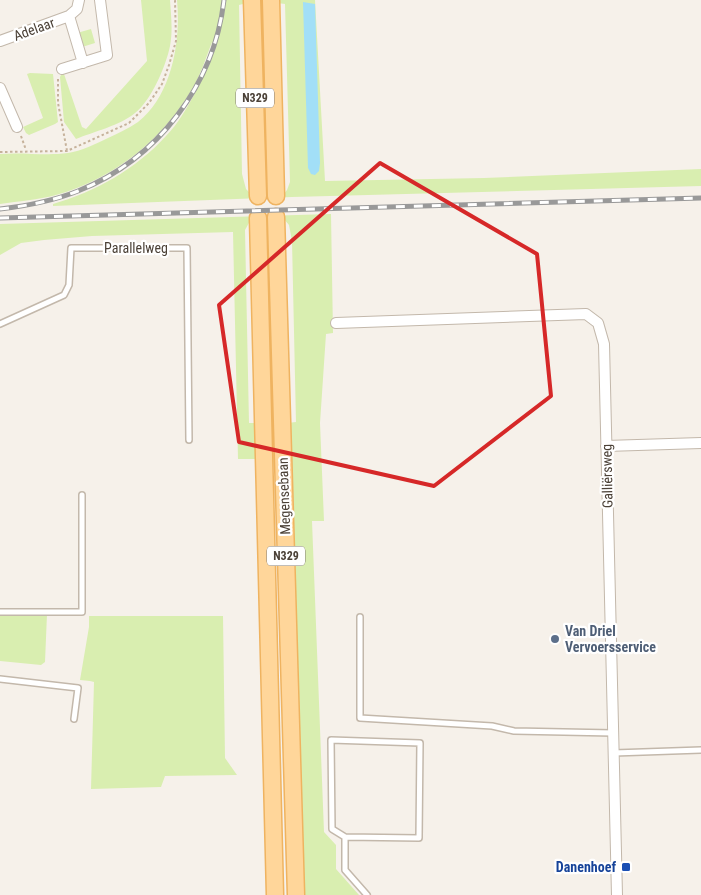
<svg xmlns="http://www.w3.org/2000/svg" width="701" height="895" font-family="'Roboto Condensed',sans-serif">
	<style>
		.green { fill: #d9eeb0 }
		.water { fill: #a2dff7 }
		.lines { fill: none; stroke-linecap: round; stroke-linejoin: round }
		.service-casing { stroke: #c3b8ab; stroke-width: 8 }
		.minor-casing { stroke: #c3b8ab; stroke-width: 12 }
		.primary-casing { stroke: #efb360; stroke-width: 19 }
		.path { stroke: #c6b29b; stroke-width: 2; stroke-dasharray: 2.5 2.5; stroke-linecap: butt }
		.service { stroke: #fff; stroke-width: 5 }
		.minor { stroke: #fff; stroke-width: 10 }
		.primary { stroke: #ffd69a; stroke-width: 16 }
		.rail-casing { stroke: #999; stroke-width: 5 }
		.rail { stroke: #fff; stroke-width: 3; stroke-dasharray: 9; stroke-linecap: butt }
		.marked { fill: none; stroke: #d62828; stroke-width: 4; stroke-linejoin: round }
		.service-dot { fill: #5c6f8a; stroke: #fff; stroke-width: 2 }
		.transit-dot { fill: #1a4fb4; stroke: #fff; stroke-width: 2 }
		.labels { text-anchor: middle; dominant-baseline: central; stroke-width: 4.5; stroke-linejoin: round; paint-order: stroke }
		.shield { fill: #fff; stroke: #817a73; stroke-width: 1 }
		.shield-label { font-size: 12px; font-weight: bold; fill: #4b4137 }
		.street-label { font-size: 14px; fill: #4b4137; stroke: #fff }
		.service-label { font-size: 14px; font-weight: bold; fill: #4e5e75; stroke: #fff; text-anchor: start }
		.transit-label { font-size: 14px; font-weight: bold; fill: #164399; stroke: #fff; text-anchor: end }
	</style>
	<rect width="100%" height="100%" fill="#f6f1ea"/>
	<path class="green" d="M141,0H170C171,15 173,31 170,46C166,66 151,101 135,113C121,125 93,132 76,139L64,122L60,77L63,71L82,127L86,129L147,61Z
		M177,0H247V3L239,5L242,174L246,189L253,196L283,195L287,190L290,182L285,4L277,3V0H315L325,181L484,178L701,169V186L292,197L53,206V204C95,192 136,169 166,136C178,124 186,109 194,95C203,79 211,60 212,42C207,55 202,71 195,84C166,137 115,179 56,195C38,200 19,201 0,204V154C23,152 46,156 68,153C81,151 96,144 108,138C118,133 128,129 138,122C172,95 181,41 177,0Z
		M91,29L95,43L82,47L77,33Z
		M30,73L53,74L58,122L55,124L29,135L26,133L23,127L43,118L27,74Z
		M331,214L333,333L326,334L320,423L324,521H312L324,832L336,845V869L359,895H302L287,423L296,422L292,241L289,225L283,218H258L250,221L245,230L249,423H255L259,459H238L233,232L92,236L44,240L21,243L0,255V224Z
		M6,614H47L45,662L41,665L0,661V616Z
		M89,616H223L225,758L237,775L165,776L161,787L91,789L94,682L90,681L80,680L89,627Z"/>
	<path class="water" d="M303,2L315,4L320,163L319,171L315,175L311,174L308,168Z"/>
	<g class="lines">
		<g class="service-casing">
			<path id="service" d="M0,324L64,295L69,285L71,248H187L189,440
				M0,612H82V495
				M360,617V718L492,726L514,731L613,733
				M0,679L78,688L74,719
				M331,740L420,743L419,838L345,837L332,829Z
				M614,753L701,750
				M345,837V870L367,895"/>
		</g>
		<g class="minor-casing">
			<path id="minor" d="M69,16L83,63
				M0,41L69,16L77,9L79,0
				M62,69L107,55L100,0
				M0,88L17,127
				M336,323L586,314L598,323L604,344L617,895
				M606,446L701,443"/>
		</g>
		<g class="primary-casing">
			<path id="primary" d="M252,0L258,196
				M271,0L276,196
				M276,217L296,895
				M258,218L275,895"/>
		</g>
		<path class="path" d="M58,79V103L67,151
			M21,136L26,150
			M0,152L67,151L129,123L149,103L162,84L169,65L176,41L175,0"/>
		<use href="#service" class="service"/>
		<use href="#minor" class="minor"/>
		<use href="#primary" class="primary"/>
		<g class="rail-casing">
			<path id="rail" d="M0,209C26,206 53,201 78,191C158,159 214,85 224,0
				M0,218L701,198"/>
		</g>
		<use href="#rail" class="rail"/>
	</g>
	<path class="marked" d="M380,163L537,254L551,396L434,486L239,442L219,305Z"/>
	<circle class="service-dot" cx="555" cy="639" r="5"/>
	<rect class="transit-dot" x="621" y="862" width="10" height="10" rx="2.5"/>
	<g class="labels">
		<g class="shield">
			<rect x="236" y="88.5" width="38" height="19" rx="4"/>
			<rect x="267" y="546.5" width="38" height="19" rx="4"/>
		</g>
		<g class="shield-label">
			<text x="255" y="98">N329</text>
			<text x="286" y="556">N329</text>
		</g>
		<g class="street-label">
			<text transform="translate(34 29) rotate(-20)">Adelaar</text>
			<text x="136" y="248">Parallelweg</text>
			<text transform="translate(607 476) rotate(-91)">Galliërsweg</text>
			<text transform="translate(284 496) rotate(-92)">Megensebaan</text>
		</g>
		<g class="service-label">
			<text x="565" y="631">Van Driel<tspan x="565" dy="16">Vervoersservice</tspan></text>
		</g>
		<g class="transit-label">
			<text x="616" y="867">Danenhoef</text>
		</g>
	</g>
</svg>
